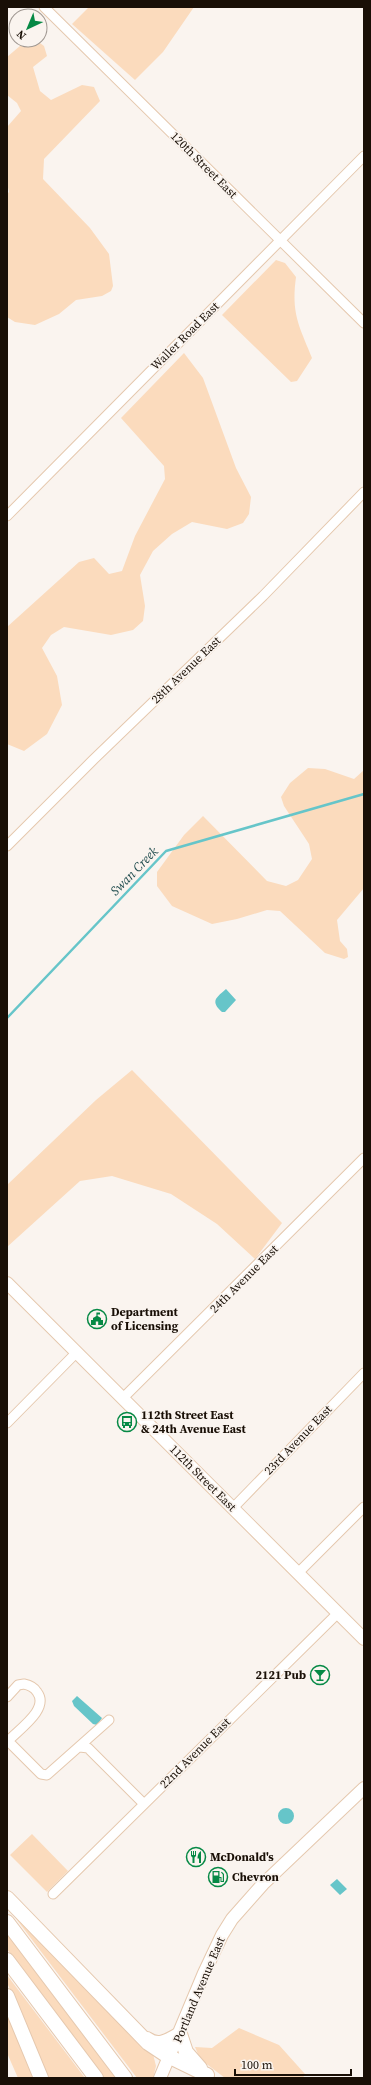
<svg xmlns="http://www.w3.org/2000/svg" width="371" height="2085" font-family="'Source Serif 4',serif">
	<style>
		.green { fill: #fbdbbd }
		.water { fill: #66c5c9 }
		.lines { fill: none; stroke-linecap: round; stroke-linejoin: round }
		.stream { stroke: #66c5c9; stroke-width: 2.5 }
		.minor-casing { stroke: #e5c8ae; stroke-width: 11 }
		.major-casing { stroke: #e5c8ae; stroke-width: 14 }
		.highway-casing { stroke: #e5c8ae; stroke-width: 16 }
		.minor { stroke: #fff; stroke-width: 9 }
		.major { stroke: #fff; stroke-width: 12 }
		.highway { stroke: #fff; stroke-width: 14 }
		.labels { text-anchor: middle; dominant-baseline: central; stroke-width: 3.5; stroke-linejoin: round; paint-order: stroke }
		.street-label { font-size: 12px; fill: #190f06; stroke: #faf4ef }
		.poi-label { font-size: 12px; font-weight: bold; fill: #190f06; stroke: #faf4ef; text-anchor: start }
		.water-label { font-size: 13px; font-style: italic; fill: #244f51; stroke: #faf4ef }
	</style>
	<rect width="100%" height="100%" fill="#faf4ef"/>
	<path class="green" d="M89,7H194L163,52L135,80L72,24Z
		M27,40H36L44,46L47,56L33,67L40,91L51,100L82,85L94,87L100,101L44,159L43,179L90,228L109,254L113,286L111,291L102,296L76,300L59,314L35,325L15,322L7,317V194L9,192L7,183V127L21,111L17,103L7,95V57Z
		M276,260L285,263L296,277C291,314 299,325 312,358L297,381L291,382L222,315Z
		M184,353L203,378L236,468L251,497L249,514L243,523L227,529L192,522L172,534L153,551L140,575L145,606L143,621L133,630L111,635L64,627L51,635L42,648L57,676L62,705L47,734L24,751L7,744V627L79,562L94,558L109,574L122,571L135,536L165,479L164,466L121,418Z
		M308,768L325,769L354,779L364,770V888L337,920L340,941L347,949L348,957L344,959L325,953L280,911L267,910L237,919L212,924L172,906L157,886V872L184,835L203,816L267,881L286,886L298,880L312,859L309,844L284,806L281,797L290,783Z
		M132,1070L282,1223L255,1259L217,1224L171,1194L112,1176L80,1181L7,1247V1185L96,1100Z
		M32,1834L68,1871L47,1892L10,1855Z
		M14,1916L153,2054L156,2066L153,2078H137Z
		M7,1934L116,2078H105L7,1949Z
		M7,1975L85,2078H46L16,2001L7,1983Z
		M7,2012L10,2017L33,2078H18L7,2053Z
		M239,2028L279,2045L305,2074L303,2078H225L200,2059L195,2047L212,2048Z"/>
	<path class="water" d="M226,989L236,1000L225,1012H222C210,1001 216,998 226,989Z
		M77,1696L102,1718L97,1725L93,1724L74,1706L72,1701Z
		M278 1816a8 8 0 1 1 16 0a8 8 0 1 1-16 0Z
		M337,1879L347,1889L340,1895L330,1885Z"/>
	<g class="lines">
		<path class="stream" d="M7,1018L166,851L364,794"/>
		<g class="minor-casing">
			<path id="minor" d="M44,7L364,323
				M7,516L364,156
				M7,846L92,761L263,596L364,492
				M123,1398L364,1158
				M7,1423L76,1353
				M233,1508L364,1373
				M298,1573L364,1507
				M7,1697L18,1685L24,1684C29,1685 34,1687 37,1692C50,1709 19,1729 8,1741
				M7,1740L41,1774L47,1775L109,1720
				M80,1747L88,1748L144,1804
				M53,1894L338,1613"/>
		</g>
		<g class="major-casing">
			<path id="major" d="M7,1283L364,1639
				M160,2078L204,1973L222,1935L232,1919L263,1884L364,1788"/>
		</g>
		<g class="highway-casing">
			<path id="highway" d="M7,1898L148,2043L166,2055L207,2075
				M7,1922L125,2078
				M7,1960L96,2078
				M7,1996L41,2078
				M147,2039C159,2048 169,2040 180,2034L186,2052L200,2068"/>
		</g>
		<use href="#minor" class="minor"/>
		<use href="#major" class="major"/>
		<use href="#highway" class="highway"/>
	</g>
	<defs>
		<g id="civic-ring" transform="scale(1)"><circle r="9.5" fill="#faf4ef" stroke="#068945" stroke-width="1.5"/><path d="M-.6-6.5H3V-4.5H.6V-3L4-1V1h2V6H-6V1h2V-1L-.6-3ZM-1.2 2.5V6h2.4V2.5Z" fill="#068945"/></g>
		<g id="bus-ring" transform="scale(1)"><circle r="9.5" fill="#faf4ef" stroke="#068945" stroke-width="1.5"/><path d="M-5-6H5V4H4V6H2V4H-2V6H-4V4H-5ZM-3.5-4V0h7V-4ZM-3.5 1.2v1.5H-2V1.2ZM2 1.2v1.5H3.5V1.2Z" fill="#068945"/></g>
		<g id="bar-ring" transform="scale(1)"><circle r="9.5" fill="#faf4ef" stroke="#068945" stroke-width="1.5"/><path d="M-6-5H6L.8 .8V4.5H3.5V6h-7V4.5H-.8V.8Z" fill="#068945"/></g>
		<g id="restaurant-ring" transform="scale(1)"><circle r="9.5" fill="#faf4ef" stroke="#068945" stroke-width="1.5"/><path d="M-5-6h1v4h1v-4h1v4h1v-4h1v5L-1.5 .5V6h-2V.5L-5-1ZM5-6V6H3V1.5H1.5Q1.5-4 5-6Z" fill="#068945"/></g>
		<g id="fuel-ring" transform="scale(1)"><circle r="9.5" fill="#faf4ef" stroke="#068945" stroke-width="1.5"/><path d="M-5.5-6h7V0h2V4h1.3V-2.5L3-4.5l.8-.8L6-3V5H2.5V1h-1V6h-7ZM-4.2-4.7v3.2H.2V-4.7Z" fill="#068945"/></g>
	</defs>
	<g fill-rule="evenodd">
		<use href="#civic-ring" x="97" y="1319"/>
		<use href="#bus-ring" x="127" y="1422"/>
		<use href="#bar-ring" x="320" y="1675"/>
		<use href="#restaurant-ring" x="196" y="1857"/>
		<use href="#fuel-ring" x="218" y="1877"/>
	</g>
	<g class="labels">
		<g class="street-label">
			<text transform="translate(204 165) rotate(45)">120th Street East</text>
			<text transform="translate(185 336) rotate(-45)">Waller Road East</text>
			<text transform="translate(186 670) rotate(-44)">28th Avenue East</text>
			<text transform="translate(244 1279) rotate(-45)">24th Avenue East</text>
			<text transform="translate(298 1440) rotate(-46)">23rd Avenue East</text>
			<text transform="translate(203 1478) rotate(45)">112th Street East</text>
			<text transform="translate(195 1753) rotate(-45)">22nd Avenue East</text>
			<text transform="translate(199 1990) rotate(-67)">Portland Avenue East</text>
		</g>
		<g class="poi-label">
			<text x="111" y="1312">Department<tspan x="111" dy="14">of Licensing</tspan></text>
			<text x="141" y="1415">112th Street East<tspan x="141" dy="14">&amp; 24th Avenue East</tspan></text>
			<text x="306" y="1675" text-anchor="end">2121 Pub</text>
			<text x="210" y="1857">McDonald's</text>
			<text x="232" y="1877">Chevron</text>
		</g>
		<g class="water-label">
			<text transform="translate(134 871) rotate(-46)">Swan Creek</text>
		</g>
	</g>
	<rect width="371" height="2085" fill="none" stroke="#190f06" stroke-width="16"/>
	<g transform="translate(28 28) rotate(224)"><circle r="19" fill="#faf4ef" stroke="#a09892"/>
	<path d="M0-3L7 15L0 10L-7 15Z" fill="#068945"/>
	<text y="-6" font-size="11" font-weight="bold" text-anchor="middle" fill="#190f06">N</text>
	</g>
	<path d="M235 2069v6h116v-6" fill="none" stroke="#190f06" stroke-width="2"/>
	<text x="241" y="2069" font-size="12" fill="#190f06" stroke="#faf4ef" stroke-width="3" paint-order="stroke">100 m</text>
</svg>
